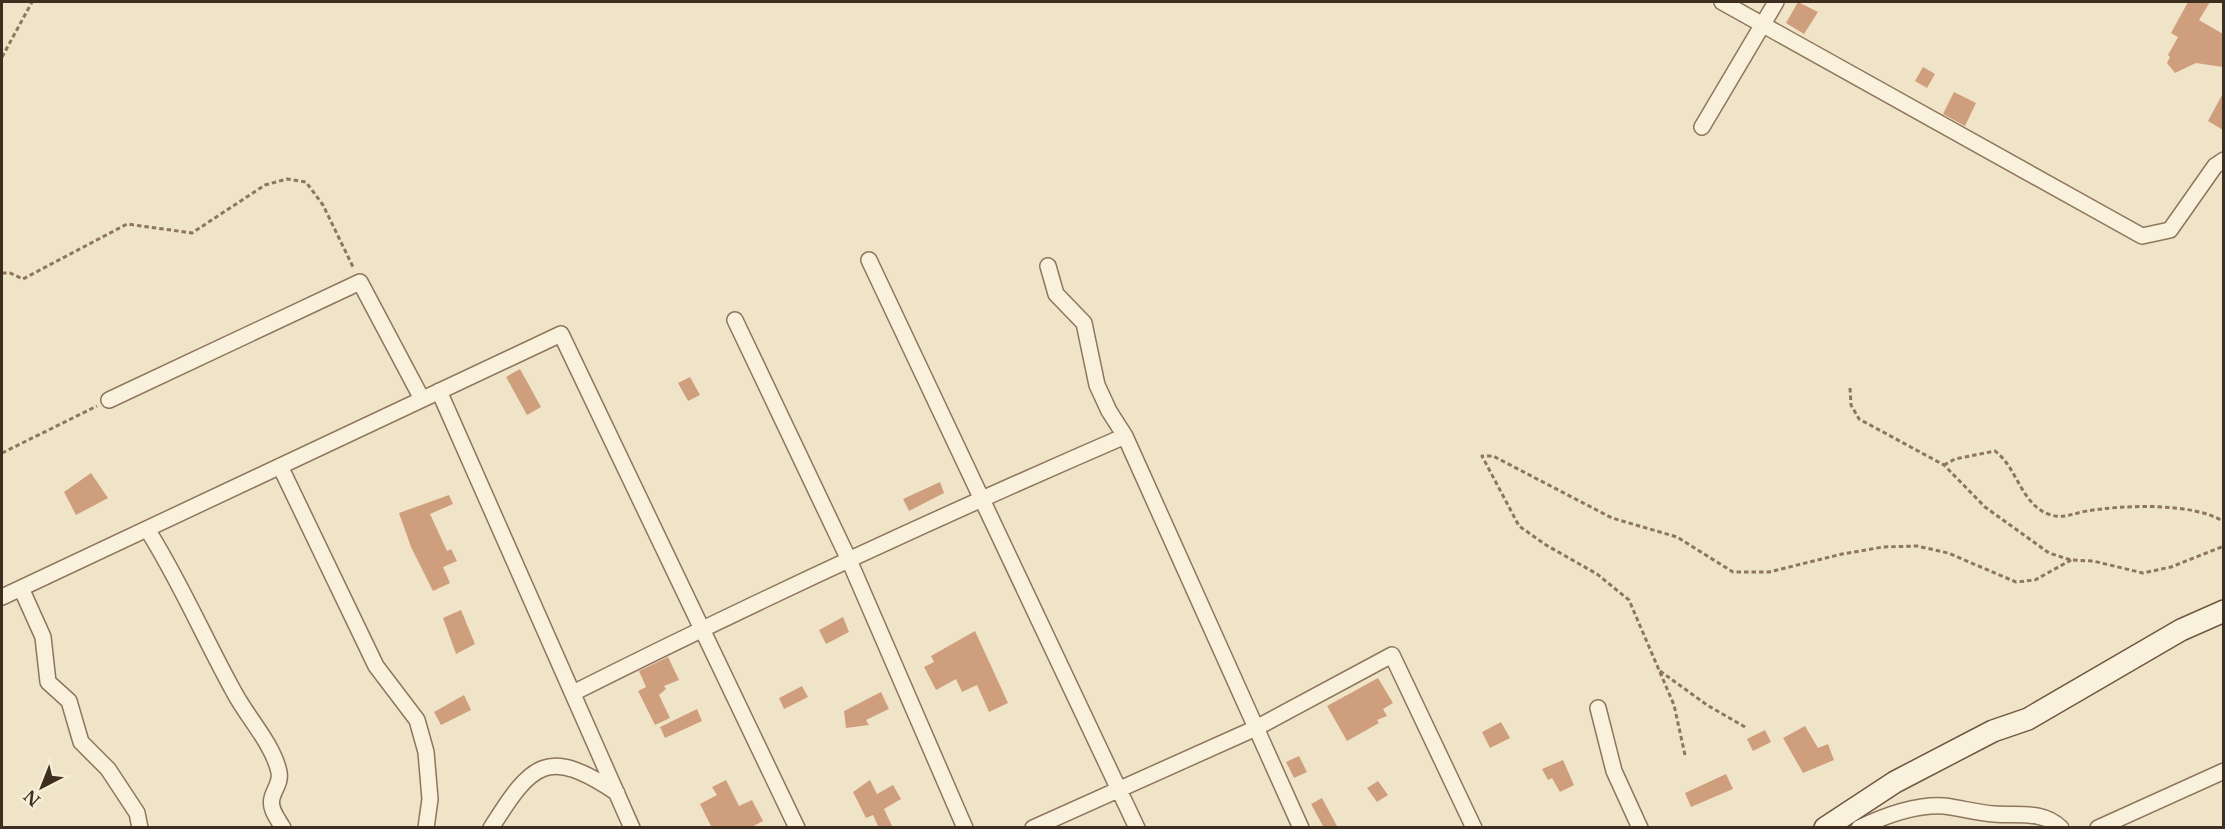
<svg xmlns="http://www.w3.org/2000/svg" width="2225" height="829" font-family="'Libre Baskerville',serif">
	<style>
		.building { fill: #cf9f7d }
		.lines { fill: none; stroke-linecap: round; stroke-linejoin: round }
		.street-casing { stroke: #8d765c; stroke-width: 18 }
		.secondary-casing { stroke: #6f573f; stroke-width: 24 }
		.path { stroke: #8d765c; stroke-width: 3; stroke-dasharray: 4.5 3; stroke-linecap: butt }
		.street { stroke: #faf1dc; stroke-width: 15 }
		.secondary { stroke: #faf1dc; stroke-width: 21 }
	</style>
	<rect width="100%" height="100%" fill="#f0e4c8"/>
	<path class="building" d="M1798,2L1818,12L1804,34L1786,23Z
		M2188,2H2210L2199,20L2223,34V67L2196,63L2175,73L2167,63L2170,57L2168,55L2178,37L2171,33Z
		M1923,67L1935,74L1927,88L1915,81Z
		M1954,92L1976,103L1965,126L1943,114Z
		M2223,93V130L2208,121Z
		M520,369L541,407L527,415L506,377Z
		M690,377L700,395L688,401L678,383Z
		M91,473L108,498L76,515L64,492Z
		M940,482L944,493L909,511L903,499Z
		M449,495L453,504L430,514L447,551L451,549L457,561L443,567L450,583L433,591L411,547L399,513Z
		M461,610L475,644L456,654L443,618Z
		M843,617L849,632L826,644L819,630Z
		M975,631L1008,703L989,712L977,685L962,692L956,679L936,690L924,667L934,662L931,656Z
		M668,657L679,680L664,686L666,689L659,695L670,718L655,725L638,691L646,687L639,671Z
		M1378,678L1393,703L1383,709L1387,716L1377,720L1379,723L1347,741L1327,706Z
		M802,686L808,697L784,709L779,698Z
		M881,692L889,709L866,720L869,725L846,728L844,711Z
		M464,695L471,710L441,725L434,712Z
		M697,709L702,721L665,738L660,727Z
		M1501,722L1510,738L1490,748L1482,732Z
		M1805,726L1818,748L1828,744L1834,760L1803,773L1783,738Z
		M1765,730L1771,742L1753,751L1747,739Z
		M1299,756L1307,772L1294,778L1286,762Z
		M1563,760L1574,785L1560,792L1552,778L1548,780L1542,769Z
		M1726,774L1733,789L1691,807L1685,793Z
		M726,780L739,806L752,800L763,821L750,828H712L700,804L717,795L712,787Z
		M870,780L877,794L893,785L901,799L884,809L893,828H879L873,815L866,818L853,792Z
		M1378,781L1388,795L1377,802L1367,788Z
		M1322,798L1338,828H1324L1311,804Z"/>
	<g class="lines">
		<g class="street-casing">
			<path id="street" d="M1722,2L2142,236L2170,230L2215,166L2224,160
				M1702,127L1776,2
				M869,260L1137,828
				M1048,266L1056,294L1084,323L1097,385L1109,411L1125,436L1301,828
				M735,320L849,560L965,828
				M439,391L632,828
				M109,400L360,282L422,399
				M280,466L376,666L417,720L426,752L430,799L426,828
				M147,529C180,581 204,638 234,692C247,717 273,744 279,772C281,783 274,789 272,798C269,809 278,819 283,828
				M21,588L43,637L48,682L69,701L81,742L108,769L137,813L140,828
				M2,597L561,334L797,828
				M573,693C754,602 938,517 1125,436
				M1598,708L1614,771L1640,828
				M491,828C532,763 547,746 617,793
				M1033,828L1256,728L1392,655L1474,828
				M1859,828C1884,816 1915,804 1944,806C1961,808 1977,813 1994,814C2018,816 2042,810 2061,828
				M2098,828L2224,771"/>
		</g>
		<g class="secondary-casing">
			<path id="secondary" d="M1825,828L1895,782L1993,731L2028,719L2181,630L2224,611"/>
		</g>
		<path class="path" d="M2,57L32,2
			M2,273H10L23,279L127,224L192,233L265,185L287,179L306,182L323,205L354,269
			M1850,388L1851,405L1859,419L1944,465L1985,507L2049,553L2071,560L2093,561L2143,573L2171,567L2224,546
			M2,453L97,406
			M1944,465L1955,459L1995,451C2018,468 2021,506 2051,515C2064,519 2074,513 2087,511C2122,505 2194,502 2224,522
			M1660,671L1707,705L1745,727
			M1685,755L1674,705L1629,600L1597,574L1546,545L1519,526L1482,456H1493L1612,518L1677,537L1733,572H1769L1842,554L1883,547L1917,546L1948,553L2016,582L2035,580L2071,560"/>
		<use href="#street" class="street"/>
		<use href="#secondary" class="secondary"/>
	</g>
	<rect width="2225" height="829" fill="none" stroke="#3d2e20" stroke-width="6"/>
	<g transform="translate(42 787) rotate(222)" stroke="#f7eed8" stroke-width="4.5" paint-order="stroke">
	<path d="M0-4.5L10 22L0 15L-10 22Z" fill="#3d2e20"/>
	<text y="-9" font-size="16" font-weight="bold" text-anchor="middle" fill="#3d2e20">N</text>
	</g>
</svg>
